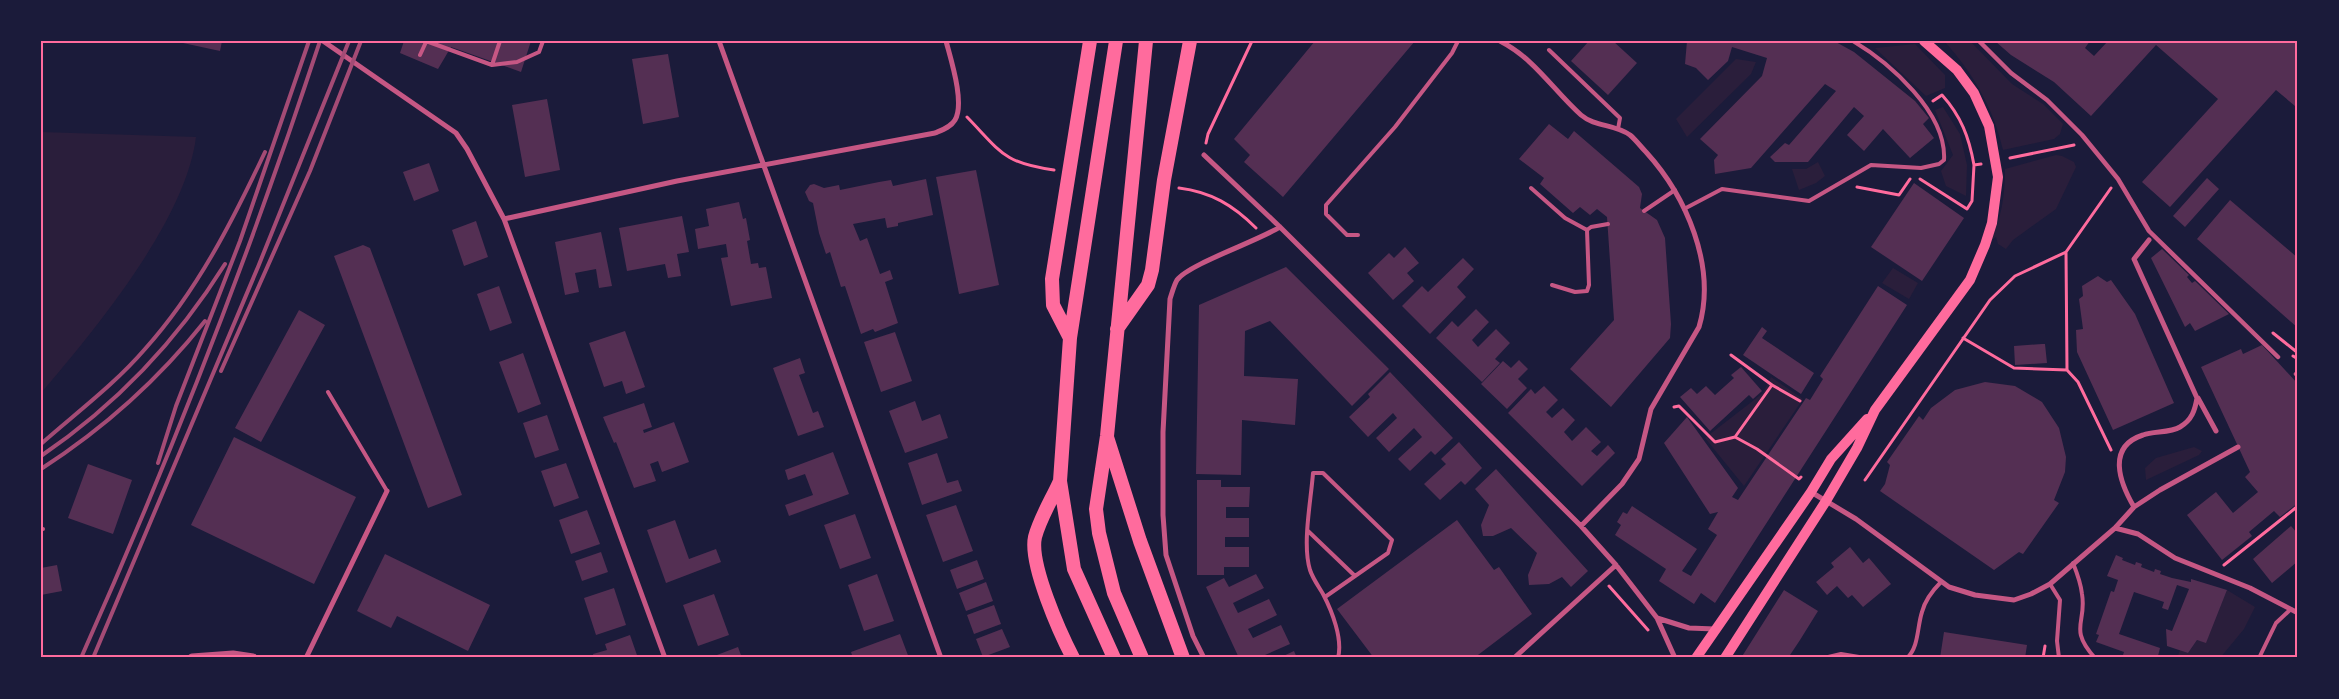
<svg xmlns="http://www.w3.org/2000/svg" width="2339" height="699" font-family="'DejaVu Sans',sans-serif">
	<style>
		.green { fill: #2a1e3b }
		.building { fill: #542f53 }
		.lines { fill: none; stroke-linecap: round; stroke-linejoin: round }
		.path { stroke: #ff6b9d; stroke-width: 3 }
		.service { stroke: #c65784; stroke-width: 4 }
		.pedestrian { stroke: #c65784; stroke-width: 4.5 }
		.minor { stroke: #c65784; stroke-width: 5 }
		.tertiary { stroke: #c65784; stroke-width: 9 }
		.secondary { stroke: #ff6b9d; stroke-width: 10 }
		.trunk { stroke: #ff6b9d; stroke-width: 14 }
		.rail { stroke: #a44b75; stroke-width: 4 }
		.neatline { fill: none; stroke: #ff6b9d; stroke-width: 2 }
	</style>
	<rect width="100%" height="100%" fill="#1b1b3a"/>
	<path class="green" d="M1944,41H1970L2012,84L2043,104L2063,124L2060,134L2054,139L2003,150C1993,107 1973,73 1944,41Z
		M1915,44L1945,75V88L1926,96L1875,48Z
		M1736,59L1756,62L1751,74L1687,137L1676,119Z
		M1943,107L1960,134L1967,165L1966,196L1946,186L1941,171L1953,155L1935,110Z
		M41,132L196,137C186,220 95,330 41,393Z
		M2056,155L2062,156L2074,162L2076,167L2056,209L2013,240L2006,249L1998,244L1996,237L1990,241C2002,218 2005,194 2005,169Z
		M1818,162L1825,176L1816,183L1799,190L1792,169H1806Z
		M1893,268L1918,283L1909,299L1882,283Z
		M1771,377L1803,399L1744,486L1705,438L1763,393Z
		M2194,447L2202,451L2199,455L2146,480L2145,468L2156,458Z
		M2227,590L2255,607L2244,629L2220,658H2177L2180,650L2188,653L2197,640L2206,642Z"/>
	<path class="building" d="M183,41H222L220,51L183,43Z
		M404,41H531L521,72L451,47L438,69L400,53Z
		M1315,41H1415L1283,197L1244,162L1250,155L1234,139Z
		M1589,41H1613L1637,63L1608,95L1571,61Z
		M1687,41H1834L1854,52L1915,101L1929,118L1923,124L1934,138L1910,158L1883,129L1864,151L1847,135L1864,116L1854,107L1808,162H1775L1770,157L1785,143L1789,145L1836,91L1825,84L1751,168L1715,174L1714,160L1718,155L1700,139L1762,76L1767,58L1732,47L1728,61L1708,80L1696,68L1685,64Z
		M1995,41H2090L2085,48L2094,56L2108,41H2298V102L2295,106L2276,90L2170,207L2142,182L2218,99L2156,45L2091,116L2054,82L2011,55Z
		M668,54L679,117L643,124L632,59Z
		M547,99L560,170L525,177L512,105Z
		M1549,124L1568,139L1574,131L1639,187L1642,194L1640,208L1657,220L1665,238L1671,324L1670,338L1611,407L1570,369L1614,320L1607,217L1597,209L1590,215L1580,207L1573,213L1540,184L1544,178L1519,159Z
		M429,163L439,191L414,201L403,172Z
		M976,170L999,285L959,294L936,177Z
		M2207,178L2219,189L2185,227L2173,216Z
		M926,179L933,215L898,223V226L887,228L885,218L853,224L860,241L867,238L880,274L890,270L893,279L885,282L898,323L875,332L873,329L861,334L845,286L841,287L830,252L826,254L819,233L813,203L809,201L805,192L810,185L814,184L824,188L839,185L840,190L879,182L891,180L893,186Z
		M1914,183L1964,218L1922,281L1871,247Z
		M2230,200L2298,258V328L2197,239Z
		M739,202L743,219L746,218L750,240L747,241L751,264L758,263L759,268L766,267L772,298L731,306L721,258L728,257L726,244L698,249L695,229L709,226L706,209Z
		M682,216L689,252L677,254L681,276L668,278L665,264L627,271L619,228Z
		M476,221L488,257L464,266L452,230Z
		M601,232L612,286L599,288L596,269L575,273L579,292L565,295L555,242Z
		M363,245L370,248L462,495L428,508L334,256Z
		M1405,247L1419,263L1407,273L1414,281L1393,300L1368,273L1389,253L1394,258Z
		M2162,249L2189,275L2187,277L2192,283L2195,281L2229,314L2195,331L2190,323L2185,327L2151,258Z
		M1463,258L1474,269L1457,287L1466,297L1430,334L1402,306L1422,286L1428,292Z
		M1286,267L1389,369L1352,406L1270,321L1245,331L1244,376L1298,379L1295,425L1242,420L1241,475L1196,474L1199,305Z
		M2098,276L2107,282L2111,280L2135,314L2174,403L2113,430L2077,352L2076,330L2083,329L2079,299L2083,296L2082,286Z
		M499,286L512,323L490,331L477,294Z
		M1878,286L1907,305L1715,603L1701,593L1694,604L1659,581L1666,569L1615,535L1621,525L1617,522L1623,512L1627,514L1632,506L1697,549L1682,571L1691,576L1717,535L1708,529L1718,512L1710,514L1664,443L1687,417L1738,488L1732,497L1738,500L1806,398L1810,400L1823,379L1820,376Z
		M1476,309L1489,322L1472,340L1478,347L1496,329L1510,343L1495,359L1500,363L1482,382L1436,338L1452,321L1458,327Z
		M299,310L325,325L261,442L235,428Z
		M1762,327L1767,331L1762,338L1814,373L1801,394L1743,355Z
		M625,331L645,387L626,394L622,381L604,387L589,343Z
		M895,332L912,381L881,392L864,342Z
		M2042,344H2045L2047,363L2015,365L2014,346Z
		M2262,345L2298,384V503L2280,517L2274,511L2249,532L2252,536L2222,560L2187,515L2216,492L2233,513L2258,492L2245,477L2250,472L2201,367L2241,349L2243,354Z
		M523,353L541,404L518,413L499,362Z
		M800,358L805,373L799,375L813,413L818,411L824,427L798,436L773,368Z
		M1519,360L1528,369L1518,379L1527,388L1507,409L1481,384L1503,361L1511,368Z
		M1741,367L1762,391L1753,399L1749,395L1710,431L1680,397L1691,388L1697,394L1706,386L1715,395L1734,378L1731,375Z
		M1390,372L1453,438L1435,455L1431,451L1410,471L1398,459L1422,437L1414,428L1389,452L1376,438L1397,418L1393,413L1368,437L1349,417L1370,397L1368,394Z
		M1985,382L2015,386L2042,402L2059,428L2066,457L2065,472L2054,500L2059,503L2023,554L2019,552L1994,570L1880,491L1885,484L1890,465L1887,462L1919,416L1923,420L1931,408L1955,390Z
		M1544,386L1558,400L1546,412L1552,418L1563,408L1575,420L1564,432L1572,441L1586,427L1601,442L1591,451L1597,456L1608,445L1615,453L1582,486L1508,413L1531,389L1535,394Z
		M915,401L922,421L940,414L948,438L905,453L889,411Z
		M644,403L652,427L643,430L644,433L674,422L689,462L662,472L658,461L650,464L656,481L634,488L616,442L614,443L603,417Z
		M547,415L559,450L535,458L523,423Z
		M234,437L356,497L314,584L191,525Z
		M1459,442L1482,468L1465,485L1461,481L1440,500L1424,484L1446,464L1441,459Z
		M833,452L849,494L789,516L785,505L813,495L805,474L788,480L785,470Z
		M937,453L947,483L958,480L962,491L922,505L908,463Z
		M566,463L579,498L554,507L541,471Z
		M88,464L132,480L113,534L68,518Z
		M1496,469L1588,571L1571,587L1562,577L1549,584L1529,585L1528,575L1537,553L1511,528L1493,536H1483L1481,525L1489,505L1475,489Z
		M1197,480H1221V487H1250L1249,507H1226V518H1249V537H1225V547H1249V567H1224V575H1197Z
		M956,505L973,551L943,562L926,515Z
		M587,510L600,544L571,554L559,520Z
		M855,514L871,558L840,569L824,525Z
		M675,520L689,559L716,549L721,562L666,583L647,530Z
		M1457,520L1494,570L1499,567L1532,614L1474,658H1374L1337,609Z
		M2291,526L2298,534V561L2272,583L2253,559Z
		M1850,547L1863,563L1869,558L1891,584L1863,607L1852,595L1848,598L1837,586L1827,595L1816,582L1834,567L1831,563Z
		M601,552L608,572L582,581L575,561Z
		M385,554L490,605L468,651L397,616L391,628L357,611Z
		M2116,555L2123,558L2122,560L2135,565L2136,562L2142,564L2141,567L2154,572L2155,569L2161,571L2160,574L2172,578L2191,582V579L2227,590L2206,643L2197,640L2188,653L2167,646L2166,629L2172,631L2189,589L2177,585L2168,610L2162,608L2164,602L2134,592L2119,634L2160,648L2158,656L2163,658H2122L2124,652L2096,642L2099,635L2096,634L2111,591L2114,592L2118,580L2107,576Z
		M977,560L984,579L957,589L950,570Z
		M57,565L62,591L41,595V568Z
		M877,574L894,621L864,631L848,585Z
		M1256,574L1264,588L1233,603L1238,613L1269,599L1277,615L1248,629L1253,638L1281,625L1290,644L1265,655L1267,658H1239L1206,587L1224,578L1229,587Z
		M986,582L993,601L966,611L959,593Z
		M614,588L626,625L596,635L584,598Z
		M1784,590L1818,611L1800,640L1788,658H1741Z
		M714,594L729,635L698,646L683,605Z
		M994,605L1001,624L974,634L967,615Z
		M1002,629L1010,647L983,657L976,639Z
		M1944,632L2027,645L2025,658H1940Z
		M900,634L909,658H872L871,656L853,658L851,652Z
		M630,635L638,658H594L593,654L607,650L605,644Z
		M738,647L742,658H709Z
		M1294,651L1297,658H1279Z"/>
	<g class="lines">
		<path class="path" d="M1933,101L1942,95C1961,116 1969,137 1974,165L1981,164
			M967,117C1001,152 1003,163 1054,170
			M1206,143L1208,134L1252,41
			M2010,158L2074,145
			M1920,179L1967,209L1972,201L1974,165
			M1857,187L1899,195L1910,179
			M1179,188C1211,192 1233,205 1256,228
			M2273,333L2298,353
			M1963,338L2014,368L2067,370
			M1731,355L1772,385
			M2293,356L2298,359
			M1674,407L1679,406L1715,442L1735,437L1757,449L1799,479L1801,477
			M1735,437L1772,385L1800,401
			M2111,450L2078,382L2067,370L2066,252L2111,188
			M1865,480L1990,300L2015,276L2066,252
			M2224,565L2298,506
			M1609,586L1648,630
			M2043,658L2045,646"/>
		<path class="service" d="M426,41L492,65L500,41
			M1549,50L1620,118L1618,129
			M420,55L426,42
			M492,65L517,62L539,52L543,41
			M1531,188L1565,218L1587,230
			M1684,209L1722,189L1809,201L1871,165L1921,168L1939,164L1944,160C1947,113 1890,63 1853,41
			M1644,211L1675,190
			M1358,235H1347L1326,214V205L1395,127L1452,53L1458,41
			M1552,285L1575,292L1587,291L1589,285L1587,230L1591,227L1608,224
			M328,392L387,491
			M41,529H43
			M1308,531L1355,576
			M2073,563C2077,573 2081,584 2082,594C2087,623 2068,628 2095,658
			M2050,584L2060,600L2057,641L2059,658
			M1325,597L1388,553L1392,540L1323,473H1313C1311,501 1302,544 1310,570C1313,579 1319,587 1323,594C1332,611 1343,639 1338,658
			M1824,658L1841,654L1865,658
			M1907,658C1919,647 1917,627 1922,612C1925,600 1932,591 1941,582
			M2259,658L2276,623L2291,609"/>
		<path class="pedestrian" d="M1979,41L2011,73L2047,100L2082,135L2118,179L2149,231L2278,357
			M2296,374L2298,376"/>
		<path class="minor" d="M323,41L456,133L467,149L504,219L665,658
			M719,41L941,658
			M1500,41C1535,59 1553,90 1581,115C1595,127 1615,124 1630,135C1636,140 1641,147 1646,152C1686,196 1717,266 1699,327L1651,409L1639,459L1622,484L1581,526
			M1204,155L1280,227L1581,526L1616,565L1657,618L1675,658
			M504,219L677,181L935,133C942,130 951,127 955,120C965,103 951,60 946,41
			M2198,398L2216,431
			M1811,492L1856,519L1949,587L1975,595L2014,600L2031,594L2050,584L2115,528L2134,507L2160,490L2238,447
			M2134,507C2120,483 2106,447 2143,435C2154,431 2170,433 2180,427C2192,420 2195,410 2197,398L2134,259L2149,240
			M2115,528L2138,534L2175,558L2250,588L2298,613
			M1657,618L1689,628L1715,629
			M306,658L387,491
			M1204,658L1193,636L1166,555L1163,515V432L1170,299C1172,293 1174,285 1177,280C1189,264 1258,241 1280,227
			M1514,658L1616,565"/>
		<path class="tertiary" d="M192,658L233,655L253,658"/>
		<path class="secondary" d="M1696,658L1811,492L1831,459L1867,419
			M1725,658L1826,501L1857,448L1875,410L1970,280L1985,245L1992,223L1998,177L1989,126L1974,93L1957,70L1924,41"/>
		<path class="trunk" d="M1117,329L1148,285L1152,270L1164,180L1190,41
			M1070,338L1053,305L1052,279L1090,41
			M1107,437L1140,541L1183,658
			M1060,481C1052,499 1040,518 1035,537C1029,564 1060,633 1073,658
			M1114,658L1074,569L1060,481L1070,338L1116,41
			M1142,658L1114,593L1099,533L1096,509L1107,436L1146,41"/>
		<path class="rail" d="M221,371L310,171L361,41
			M41,444C76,413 114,385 145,349C197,291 232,222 265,152
			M41,456C116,405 177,341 225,264
			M158,463L176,406L240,241L309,41
			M41,469C103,429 159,379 205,321
			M81,658C171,456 251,251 320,41
			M93,658L258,267L349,41"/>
	</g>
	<rect width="2339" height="699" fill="none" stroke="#1b1b3a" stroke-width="85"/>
	<rect x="42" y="42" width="2254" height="614" class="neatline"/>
</svg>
